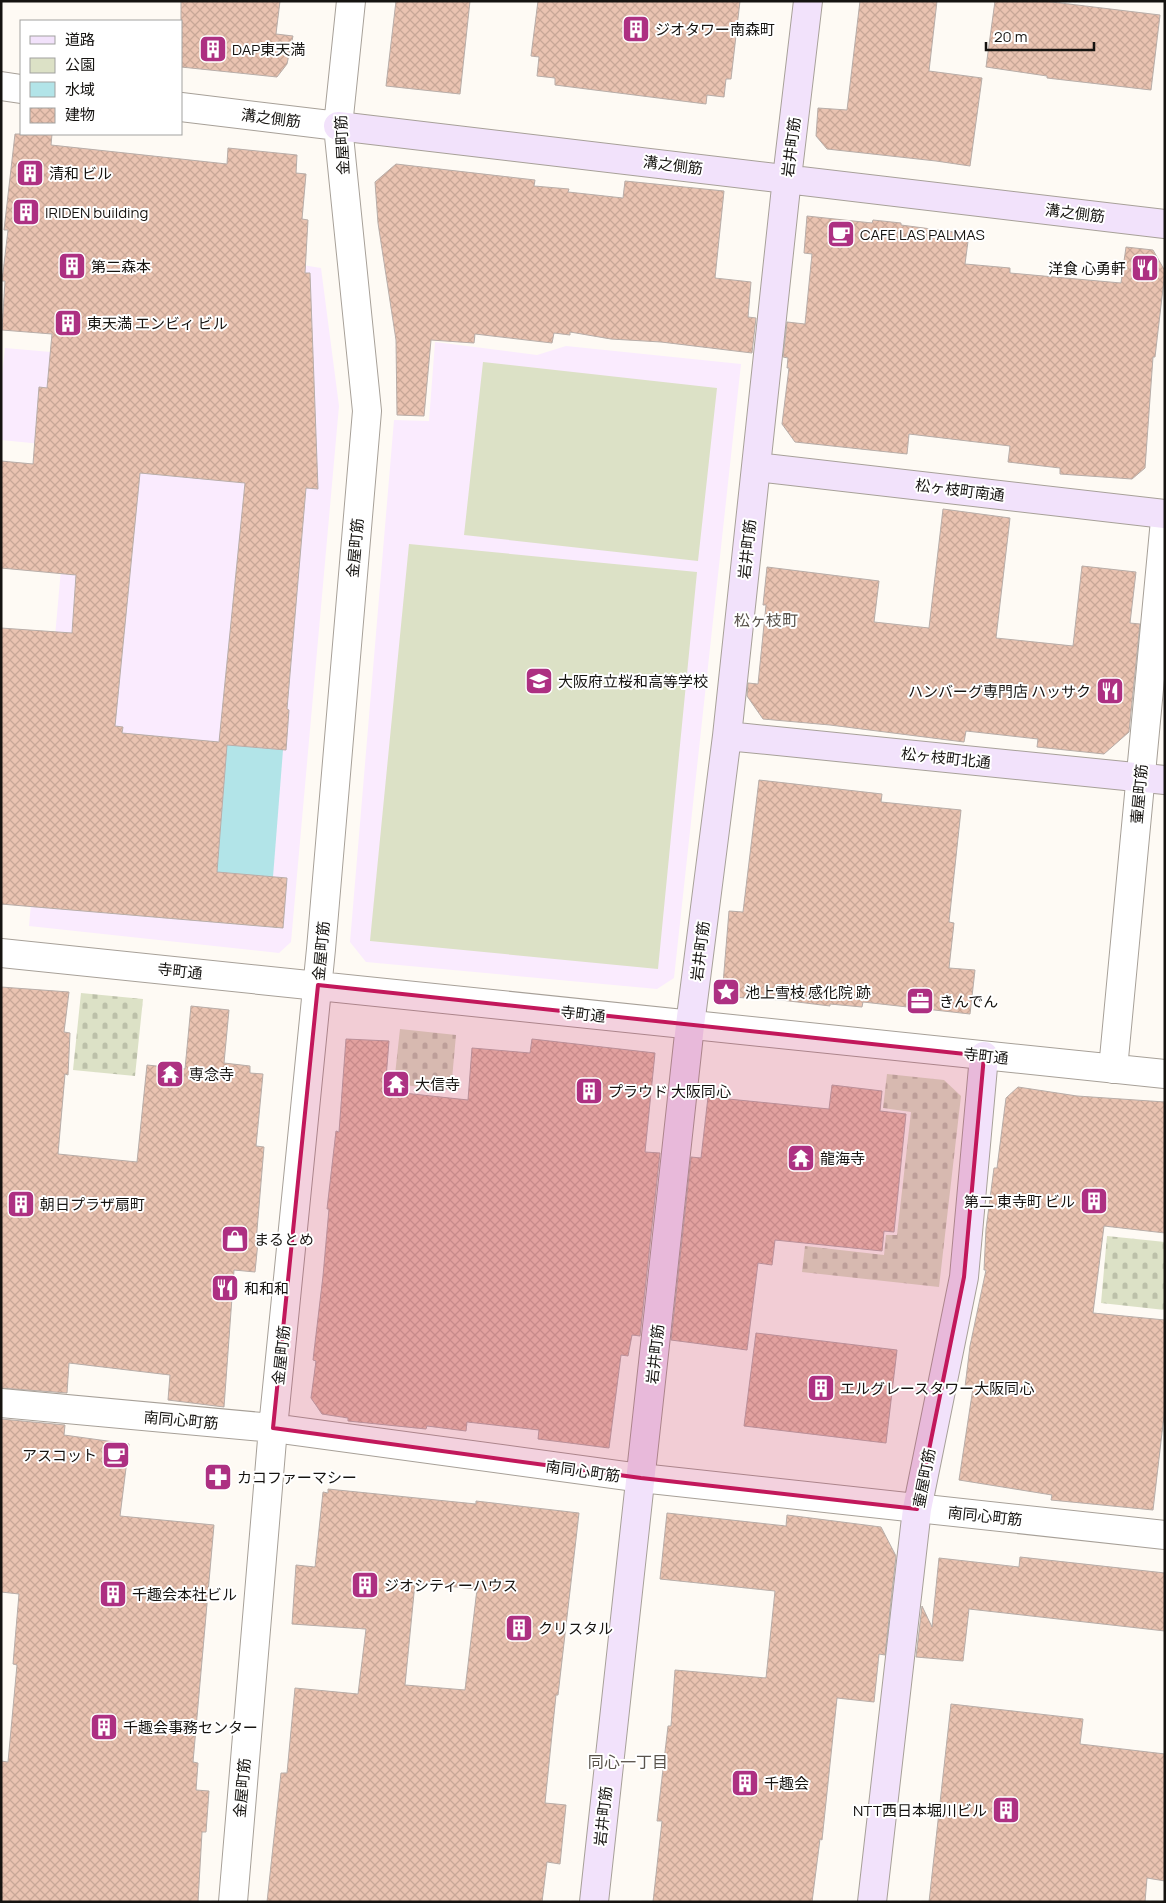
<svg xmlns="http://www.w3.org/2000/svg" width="1166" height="1903" font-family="Manrope,'Noto Sans JP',sans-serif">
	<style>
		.education { fill: #faebfe }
		.cemetery { fill: url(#cemetery-stones) }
		.park { fill: #dce1c6 }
		.water { fill: #b2e4e8 }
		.building { fill: url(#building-cross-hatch); stroke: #b8ada8; fill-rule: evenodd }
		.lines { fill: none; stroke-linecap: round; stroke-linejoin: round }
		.street-casing { stroke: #a7a098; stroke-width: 30 }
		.secondary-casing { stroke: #a7a098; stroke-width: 30 }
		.street { stroke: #fff; stroke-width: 28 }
		.secondary { stroke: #f2e2fb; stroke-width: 28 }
		.marked { fill: #c2185b; fill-opacity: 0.2; stroke: #c2185b; stroke-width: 4; stroke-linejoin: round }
		.labels { text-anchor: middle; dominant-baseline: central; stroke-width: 4; stroke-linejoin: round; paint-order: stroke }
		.poi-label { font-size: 15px; fill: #151310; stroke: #fff; text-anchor: start }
		.street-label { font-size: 15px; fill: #151310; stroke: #fff }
		.neighbourhood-label { font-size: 16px; fill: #59534c; stroke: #fff }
	</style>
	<defs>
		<pattern id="cemetery-stones" width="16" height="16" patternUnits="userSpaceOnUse" patternTransform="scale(1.25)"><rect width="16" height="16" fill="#dce1c6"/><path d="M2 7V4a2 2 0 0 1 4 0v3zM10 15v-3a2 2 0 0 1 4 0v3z" fill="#bcc0a9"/></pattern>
		<pattern id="building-cross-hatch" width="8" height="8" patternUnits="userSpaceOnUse" patternTransform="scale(1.25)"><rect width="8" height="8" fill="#eac3b1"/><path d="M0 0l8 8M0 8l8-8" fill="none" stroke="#c8a797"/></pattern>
	</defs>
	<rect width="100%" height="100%" fill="#fefaf4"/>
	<path class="education" d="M154,241L321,268L339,406L291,942L279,953L29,926L72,447L1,440V383L5,348L143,360Z
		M435,342L537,355L566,346L741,364L674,978L657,989L366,962L350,942L394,420L429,421Z"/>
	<path class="cemetery" d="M81,993L143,999L135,1076L73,1070Z
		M400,1029L456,1035L451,1090L394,1084Z
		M887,1074L944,1080L961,1096L939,1287L802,1272L805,1246L884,1255L886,1235H897L911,1112L883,1108Z
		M1107,1236L1165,1242V1310L1101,1303Z"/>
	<path class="park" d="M483,362L717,388L698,561L464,535Z
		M409,544L697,572L658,969L370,941Z"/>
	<path class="water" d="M227,745L283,750L273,877L217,872Z"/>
	<path class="building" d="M181,1H280L276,34L293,36L287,64L277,77L181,67Z
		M396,1H470L460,94L386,86Z
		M538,1H740L731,79H726L724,97L707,95L706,104L555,85V78L537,76L539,57L531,56Z
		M860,1H937L929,71L982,78L970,166L936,161L827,149L816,136L818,108L847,110Z
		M995,1H1044L1160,15L1151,90L1047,78V76L986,67Z
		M15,134H52L51,145L227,164L228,148L297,155L296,173L306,174L302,219L308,220L305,273H310L318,489L306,488L287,709L289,710L286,750L227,745L217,872L287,878L283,928L1,904V628L72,633L76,575L1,568V461L33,464L39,387L47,388L52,334L2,330L5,281H2L8,230H4ZM140,473L245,483L219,742L122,733L123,727L115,726Z
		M396,164L535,180L534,186L569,189L568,192L623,198L625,181L724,191L715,278L751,282L748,317L756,318L752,353L661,342L611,339L570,332V335L554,333L552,343L475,334L474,343L431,340L424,416L397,415L396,340L378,223L375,182Z
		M807,216L872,223L873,220L901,223V225L969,234L965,264L1010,268V273L1121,283L1126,247L1153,250L1165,271L1155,357H1153L1145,468L1132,479L1060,474V468L1008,462L1010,446L909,434L907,454L795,442L782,424L789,368H787L788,358L783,357L787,322L805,324L812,254L804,253Z
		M943,509L1010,518L996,638L1073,646L1082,566L1136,572L1130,623L1140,624L1129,732L1104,754L1037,747L1038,739L966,731L964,742L830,725L763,719L747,696L748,683L758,684L766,605H763L767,567L879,581L874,622L929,628Z
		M759,780L882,794L881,802L961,810L949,922L954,923L949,968L975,970L970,1014L863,1002L862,1007L830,1004V1006L781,1000L730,997L723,984L729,911L743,912Z
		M1,987L69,992L64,1032L70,1033L68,1075L65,1074L58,1154L137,1162L147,1065L185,1069L191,1006L229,1010L224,1063L250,1066V1073L263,1074L256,1146L264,1147L256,1242H258L255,1272L234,1270L224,1407L168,1400L170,1375L69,1363L67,1393L1,1388Z
		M346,1039L389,1041L385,1091L468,1100L472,1048L530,1053L532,1039L655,1053L645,1152L660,1153L640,1336L632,1335L628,1356L621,1355L609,1448L538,1439L539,1430L467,1422L466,1431L427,1426L426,1429L348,1421V1418L322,1414L311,1398L316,1361L313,1360L323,1276L329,1209H327L336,1131L339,1132Z
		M832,1085L882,1091L880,1111L906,1114L894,1232L884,1231L882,1251L775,1240L772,1265L758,1263L747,1350L671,1340L691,1157L701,1158L708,1097L829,1109Z
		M1018,1087L1077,1096L1165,1102V1233L1104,1226L1093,1313L1165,1320V1407L1153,1510L1051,1500L1052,1495L959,1480L973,1388L965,1387L970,1346L986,1270H984L986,1229L994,1168H997L1006,1098Z
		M756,1333L897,1350L886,1443L744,1426Z
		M1,1419L65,1425L64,1435L129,1444L120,1516L214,1525L193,1762L198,1763L196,1790L209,1791L206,1832H202L198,1902H1V1761L8,1762L17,1665L13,1664L19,1594L1,1592Z
		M328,1489L476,1504V1501L579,1513L558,1695H556L545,1803L566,1805L560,1864L547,1862L542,1902H267L281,1773H287L295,1688L358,1694L366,1629L292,1624L296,1565L315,1567L323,1492L328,1493ZM415,1583L477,1589L465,1690L405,1685Z
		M667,1513L786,1526L787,1515L881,1527L896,1556L885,1655L879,1654L874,1702L837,1698L822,1840L820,1839L812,1902H653L662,1821H657L668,1726H671L675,1670L766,1678L775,1591L660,1579Z
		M1020,1557L1165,1573V1631L969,1609L963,1661L916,1657L922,1606L932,1627L939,1558L1019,1567Z
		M951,1704L1083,1719L1080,1744L1165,1754V1881L1147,1878L1145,1902H929Z"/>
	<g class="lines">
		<g class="street-casing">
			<path id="street" d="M1,86L21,89
				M181,107L338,126
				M1,953L1165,1074
				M1113,1069L1165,520
				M1,1403L273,1428L641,1478L1165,1535
				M233,1902L273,1428L321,949L367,411L338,126L351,1"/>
		</g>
		<g class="secondary-casing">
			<path id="secondary" d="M338,126L1165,224
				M756,467L1165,514
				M727,736L1165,780
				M594,1902L690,1025L727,736L787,178L808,1
				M872,1902L917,1509L964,1277L984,1056"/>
		</g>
		<use href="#street" class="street"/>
		<use href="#secondary" class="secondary"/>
	</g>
	<path class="marked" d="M318,985L984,1056L964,1277L917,1509L641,1478L273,1428Z"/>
	<defs>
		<g id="building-square" transform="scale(1.4375)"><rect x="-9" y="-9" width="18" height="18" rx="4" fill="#ad3082" stroke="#fff"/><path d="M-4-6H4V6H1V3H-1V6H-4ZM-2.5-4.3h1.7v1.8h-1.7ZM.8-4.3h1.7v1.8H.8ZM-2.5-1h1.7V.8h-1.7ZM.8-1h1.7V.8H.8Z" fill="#fff"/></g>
		<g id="cafe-square" transform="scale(1.4375)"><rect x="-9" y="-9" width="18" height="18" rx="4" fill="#ad3082" stroke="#fff"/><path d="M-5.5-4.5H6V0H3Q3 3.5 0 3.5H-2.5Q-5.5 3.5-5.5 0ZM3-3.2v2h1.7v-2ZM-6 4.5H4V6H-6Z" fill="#fff"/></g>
		<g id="restaurant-square" transform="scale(1.4375)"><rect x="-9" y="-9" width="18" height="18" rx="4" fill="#ad3082" stroke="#fff"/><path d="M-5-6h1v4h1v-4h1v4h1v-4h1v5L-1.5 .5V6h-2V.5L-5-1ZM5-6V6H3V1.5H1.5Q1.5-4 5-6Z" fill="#fff"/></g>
		<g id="school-square" transform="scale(1.4375)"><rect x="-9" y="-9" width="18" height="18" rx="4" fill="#ad3082" stroke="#fff"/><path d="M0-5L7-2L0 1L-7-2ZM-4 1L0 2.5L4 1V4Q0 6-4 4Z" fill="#fff"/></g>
		<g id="sight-square" transform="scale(1.4375)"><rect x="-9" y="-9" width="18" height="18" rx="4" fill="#ad3082" stroke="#fff"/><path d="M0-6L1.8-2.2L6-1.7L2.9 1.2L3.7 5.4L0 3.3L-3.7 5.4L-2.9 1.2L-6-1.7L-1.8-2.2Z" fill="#fff"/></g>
		<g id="office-square" transform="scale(1.4375)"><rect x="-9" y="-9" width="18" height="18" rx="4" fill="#ad3082" stroke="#fff"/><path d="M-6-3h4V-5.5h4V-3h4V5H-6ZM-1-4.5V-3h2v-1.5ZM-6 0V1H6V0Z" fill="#fff"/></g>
		<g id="temple-square" transform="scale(1.4375)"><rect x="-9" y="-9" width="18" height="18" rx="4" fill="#ad3082" stroke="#fff"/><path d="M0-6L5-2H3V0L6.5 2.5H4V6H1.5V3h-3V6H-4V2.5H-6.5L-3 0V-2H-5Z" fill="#fff"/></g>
		<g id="shop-square" transform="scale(1.4375)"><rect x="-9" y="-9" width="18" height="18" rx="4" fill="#ad3082" stroke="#fff"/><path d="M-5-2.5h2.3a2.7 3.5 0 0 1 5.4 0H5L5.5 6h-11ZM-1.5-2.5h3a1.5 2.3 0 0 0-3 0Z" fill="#fff"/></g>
		<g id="pharmacy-square" transform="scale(1.4375)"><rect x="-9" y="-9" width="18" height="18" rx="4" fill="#ad3082" stroke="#fff"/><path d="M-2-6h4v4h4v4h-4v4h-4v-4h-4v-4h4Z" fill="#fff"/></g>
	</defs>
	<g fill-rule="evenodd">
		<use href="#building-square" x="636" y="29"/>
		<use href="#building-square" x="213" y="49"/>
		<use href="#building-square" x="30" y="173"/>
		<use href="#building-square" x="26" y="212"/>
		<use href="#cafe-square" x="841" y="234"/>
		<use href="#building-square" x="72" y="266"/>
		<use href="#restaurant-square" x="1145" y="268"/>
		<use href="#building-square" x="68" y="323"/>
		<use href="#school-square" x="539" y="681"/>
		<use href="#restaurant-square" x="1110" y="691"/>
		<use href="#sight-square" x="726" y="992"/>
		<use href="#office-square" x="920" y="1001"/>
		<use href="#temple-square" x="170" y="1074"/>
		<use href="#temple-square" x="396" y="1084"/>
		<use href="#building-square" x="589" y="1091"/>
		<use href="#temple-square" x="801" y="1158"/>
		<use href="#building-square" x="1094" y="1201"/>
		<use href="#building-square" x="21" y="1204"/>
		<use href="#shop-square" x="235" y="1239"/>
		<use href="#restaurant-square" x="225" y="1288"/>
		<use href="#building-square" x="821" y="1388"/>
		<use href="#cafe-square" x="116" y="1455"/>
		<use href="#pharmacy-square" x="218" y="1477"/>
		<use href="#building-square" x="365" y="1585"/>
		<use href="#building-square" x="113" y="1594"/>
		<use href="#building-square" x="519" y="1628"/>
		<use href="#building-square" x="104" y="1727"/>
		<use href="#building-square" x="745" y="1783"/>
		<use href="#building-square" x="1006" y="1810"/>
	</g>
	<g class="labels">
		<g class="poi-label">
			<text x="655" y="29">ジオタワー南森町</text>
			<text x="232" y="49">DAP東天満</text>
			<text x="49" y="173">清和 ビル</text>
			<text x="45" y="212">IRIDEN building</text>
			<text x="860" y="234">CAFE LAS PALMAS</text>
			<text x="91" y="266">第二森本</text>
			<text x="1126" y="268" text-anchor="end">洋食 心勇軒</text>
			<text x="87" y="323">東天満 エンビィ ビル</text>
			<text x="558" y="681">大阪府立桜和高等学校</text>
			<text x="1091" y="691" text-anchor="end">ハンバーグ専門店 ハッサク</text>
			<text x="745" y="992">池上雪枝 感化院 跡</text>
			<text x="939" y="1001">きんでん</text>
			<text x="189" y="1074">専念寺</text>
			<text x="415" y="1084">大信寺</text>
			<text x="608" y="1091">プラウド 大阪同心</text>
			<text x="820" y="1158">龍海寺</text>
			<text x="1075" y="1201" text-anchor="end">第二 東寺町 ビル</text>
			<text x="40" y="1204">朝日プラザ扇町</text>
			<text x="254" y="1239">まるとめ</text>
			<text x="244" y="1288">和和和</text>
			<text x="840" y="1388">エルグレースタワー大阪同心</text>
			<text x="97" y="1455" text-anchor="end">アスコット</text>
			<text x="237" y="1477">カコファーマシー</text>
			<text x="384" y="1585">ジオシティーハウス</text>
			<text x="132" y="1594">千趣会本社ビル</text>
			<text x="538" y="1628">クリスタル</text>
			<text x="123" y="1727">千趣会事務センター</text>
			<text x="764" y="1783">千趣会</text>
			<text x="987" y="1810" text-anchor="end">NTT西日本堀川ビル</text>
		</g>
		<g class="street-label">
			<text transform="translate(271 118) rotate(7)">溝之側筋</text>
			<text transform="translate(342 145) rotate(-93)">金屋町筋</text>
			<text transform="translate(791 147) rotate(-83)">岩井町筋</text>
			<text transform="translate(673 165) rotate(7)">溝之側筋</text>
			<text transform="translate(1075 213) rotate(7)">溝之側筋</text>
			<text transform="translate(960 490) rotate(7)">松ヶ枝町南通</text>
			<text transform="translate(355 548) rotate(-85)">金屋町筋</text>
			<text transform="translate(747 549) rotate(-84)">岩井町筋</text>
			<text transform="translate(946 758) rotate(6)">松ヶ枝町北通</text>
			<text transform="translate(1139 794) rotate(-85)">壷屋町筋</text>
			<text transform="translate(321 951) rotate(-85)">金屋町筋</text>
			<text transform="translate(700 951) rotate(-83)">岩井町筋</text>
			<text transform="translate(180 971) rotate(6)">寺町通</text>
			<text transform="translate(583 1014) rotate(6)">寺町通</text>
			<text transform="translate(986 1056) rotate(6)">寺町通</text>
			<text transform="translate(655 1354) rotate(-84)">岩井町筋</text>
			<text transform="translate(281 1355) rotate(-84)">金屋町筋</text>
			<text transform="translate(181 1420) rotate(5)">南同心町筋</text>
			<text transform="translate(583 1471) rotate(8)">南同心町筋</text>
			<text transform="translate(924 1478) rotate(-79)">壷屋町筋</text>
			<text transform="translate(985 1516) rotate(6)">南同心町筋</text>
			<text transform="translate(242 1788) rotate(-85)">金屋町筋</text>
			<text transform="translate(603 1816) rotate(-84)">岩井町筋</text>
		</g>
		<g class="neighbourhood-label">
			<text x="766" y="620">松ヶ枝町</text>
			<text x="628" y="1762">同心一丁目</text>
		</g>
	</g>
	<rect width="1166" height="1903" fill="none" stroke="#151310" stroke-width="5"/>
	<rect x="20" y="20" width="162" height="115" fill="#ffffff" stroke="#a1a19f"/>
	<rect x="30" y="36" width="25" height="8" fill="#f2e2fb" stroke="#a1a19f"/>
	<text x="65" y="45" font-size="15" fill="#151310">道路</text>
	<rect x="30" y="58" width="25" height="15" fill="#dce1c6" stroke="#a1a19f"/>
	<text x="65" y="70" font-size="15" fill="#151310">公園</text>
	<rect x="30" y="82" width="25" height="15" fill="#b2e4e8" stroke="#a1a19f"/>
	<text x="65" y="95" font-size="15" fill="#151310">水域</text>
	<rect x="30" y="108" width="25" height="15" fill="url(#building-cross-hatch)" stroke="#a1a19f"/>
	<text x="65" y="120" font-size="15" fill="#151310">建物</text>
	<path d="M986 42v8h108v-8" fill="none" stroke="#151310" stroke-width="2.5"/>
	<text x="994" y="42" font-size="15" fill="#151310" stroke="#ffffff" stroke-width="4" paint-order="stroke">20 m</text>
</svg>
